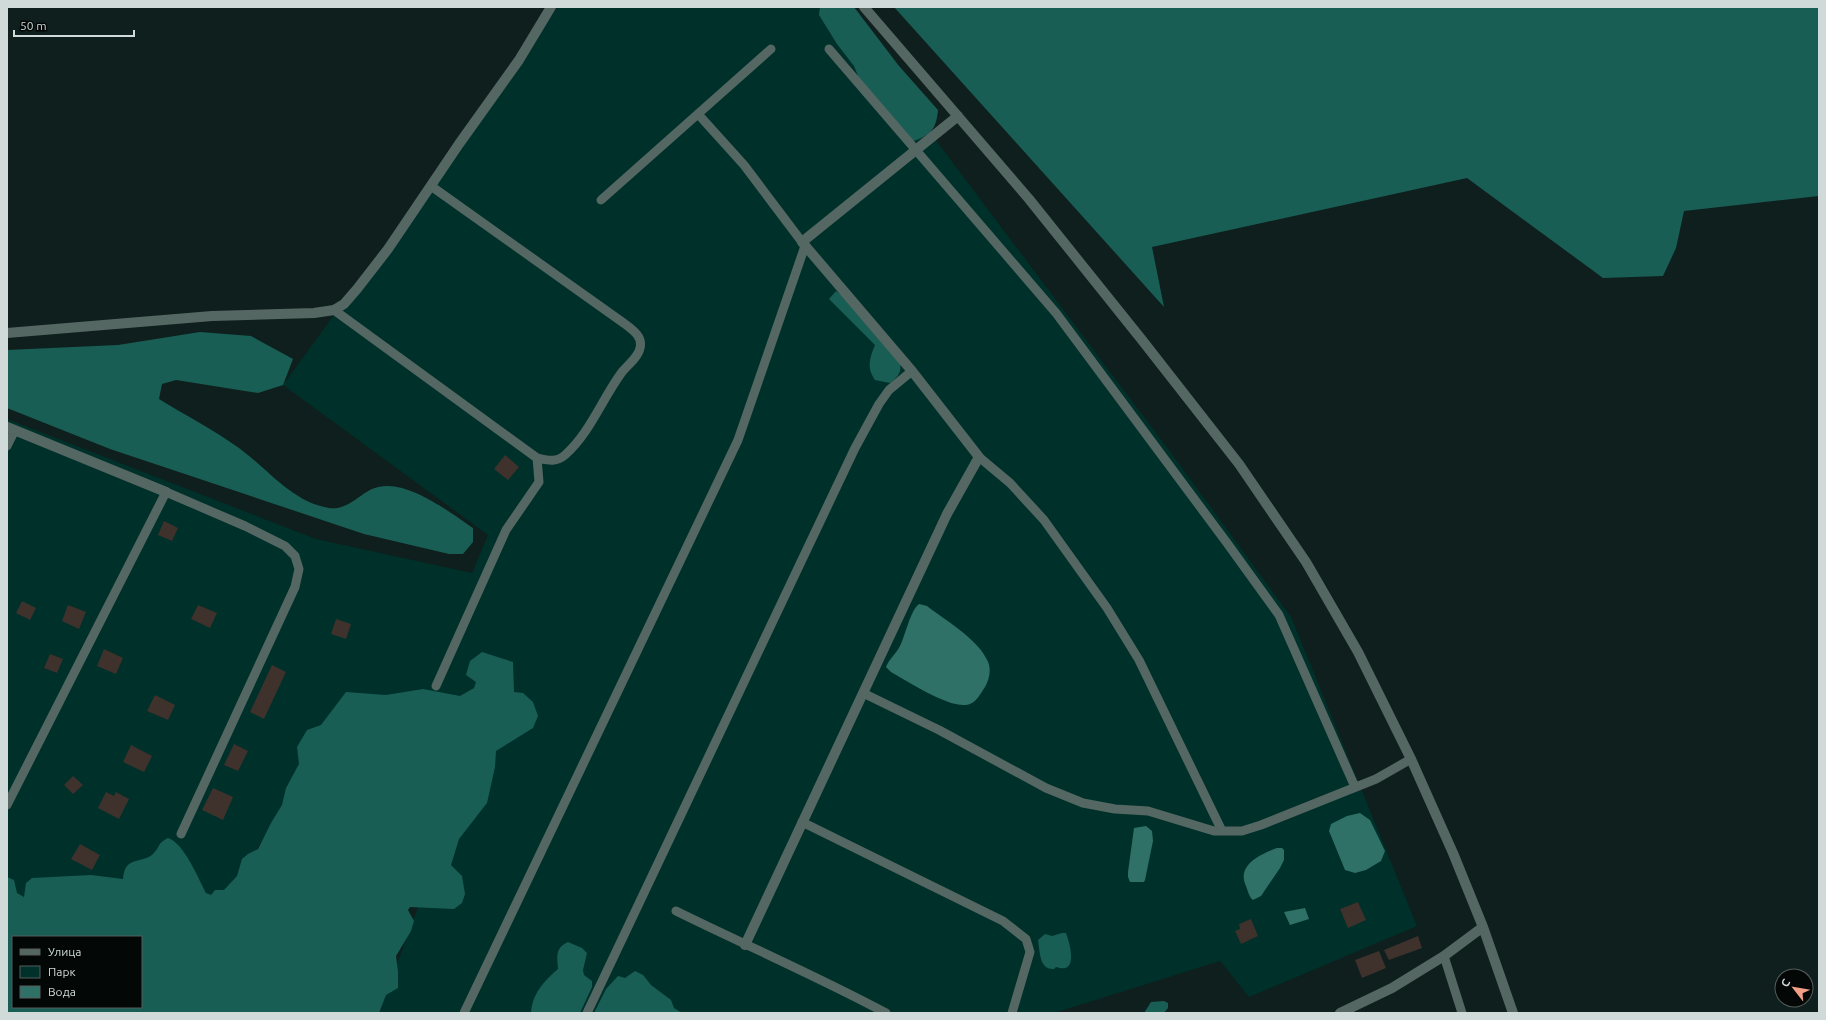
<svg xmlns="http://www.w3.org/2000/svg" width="1826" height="1020" font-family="Ubuntu,sans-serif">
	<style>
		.green { fill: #00302a }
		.forest { fill: #185e54; fill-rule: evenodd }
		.water { fill: #2f7167 }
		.building { fill: #3f312c }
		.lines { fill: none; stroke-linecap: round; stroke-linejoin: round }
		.service { stroke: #556763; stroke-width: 9 }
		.minor { stroke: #556763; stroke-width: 10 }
	</style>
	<rect width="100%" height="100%" fill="#0f1f1d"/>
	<path class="green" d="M558,7H832L920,119L1171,453L1291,617L1417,926L1249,997L1220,961L1054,1013H379L486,723L342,705L222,908L7,896V419L316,539L472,573L488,535L283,385Z"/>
	<path class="forest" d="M820,7H854L899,66L938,110C936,134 927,136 906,144L863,88L854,66L837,44L819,15Z
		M894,7H1819V196L1684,211L1676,248L1663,276L1603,278L1467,178L1152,247L1164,307Z
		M836,291L843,296L900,361C902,372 898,377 890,383L875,380C866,368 870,357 875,345L829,299Z
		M200,332L251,336L293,359L283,385L258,393L176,380L162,384L159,399C185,415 214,430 239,448C268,469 292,502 329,508C346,511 359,495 372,489C403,475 449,512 473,528V542L463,554H449L364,534L110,449L7,408V350L118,345Z
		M482,652L513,662L514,692L523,693L533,702L538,716L533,728L496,751L495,767L487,803L459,839L451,865L462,876L465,894L462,903L454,909L410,907L408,910L414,921L411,931L396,956L398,972V988L386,995L379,1013H7V877L14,880L17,893L24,897L26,883L32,878L91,875L123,879C125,854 143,865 154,853C161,845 157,844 168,838C184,843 198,878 206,893L211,895L215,890H224L237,876L242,859L248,854L258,849L271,823L282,805L286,788L299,764L297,747L307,730L321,725L346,692L386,695L423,689L460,696L474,688L476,682L466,675L470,661ZM13,937H141V1007H13Z
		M1062,933H1066C1070,944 1079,975 1056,967L1054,969C1039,970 1040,951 1038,940L1045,934L1052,936Z
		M568,942L582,948L587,953L583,970L584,975L592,981V987L580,1013H531C532,994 544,981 558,969C557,956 555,948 568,942Z
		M635,971L643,975L651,985L671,1000L674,1008L682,1013H594L606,989L618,976L625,978Z
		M1164,1001L1168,1003V1008L1164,1013H1144L1151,1002Z"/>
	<path class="water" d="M919,604L927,606C945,620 976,638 986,658C992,667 990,678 985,687C980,694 976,704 966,705C947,707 909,682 891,672L886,667C889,659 896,654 900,646C906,634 910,611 919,604Z
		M1360,813L1370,820L1385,851L1381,861L1366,870L1355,873L1345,870L1329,831L1331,824L1347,816Z
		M1146,826L1152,831L1153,841L1145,880L1144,882H1130L1128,877V872L1134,828Z
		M1277,848H1282L1284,850V860L1280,868L1261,896L1253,900C1249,897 1248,891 1246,886C1236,865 1261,854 1277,848Z
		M1305,908L1309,919L1290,925L1284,912Z"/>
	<path class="building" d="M505,455L519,467L508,480L494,469Z
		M164,521L178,528L172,541L158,535Z
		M22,601L36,608L30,620L16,613Z
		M68,605L86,612L79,629L62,621Z
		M198,605L217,613L210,628L191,619Z
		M336,619L351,624L346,639L331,634Z
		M104,649L123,658L116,674L97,666Z
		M50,654L63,659L57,673L44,668Z
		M272,665L286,672L264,719L250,712Z
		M155,695L175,705L168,720L147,711Z
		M234,744L248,751L238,771L224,765Z
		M131,745L152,756L144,772L123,762Z
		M73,776L83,785L73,794L64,785Z
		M213,788L233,797L223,820L202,810Z
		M106,792L114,796L116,792L129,799L119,819L98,808Z
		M80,844L100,855L92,870L71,859Z
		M1358,902L1366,920L1348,928L1340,909Z
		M1251,919L1258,936L1241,944L1235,931L1240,929L1239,924Z
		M1418,936L1422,948L1389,960L1384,950Z
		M1379,951L1386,968L1362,978L1355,960Z"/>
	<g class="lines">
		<path class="service" d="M829,49L1056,313L1227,543L1279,615L1355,787
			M698,114L744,165L802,242
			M601,200L771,49
			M334,310L537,458C547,460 556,463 565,455C590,433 602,399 622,372C627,366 639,356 640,348C643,337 633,330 625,324L431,186
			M7,446L15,430
			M979,457L1010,483L1044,520L1107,608L1139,660L1222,831
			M436,686L506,530L539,482L537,458
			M863,693L939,730L1046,788L1083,803L1115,809L1148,811L1214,831H1242L1261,825L1376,779L1411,759
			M7,805L166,492L245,526L285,546L295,556L299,569L295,587L181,834
			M802,822L1003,921L1026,939L1030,952L1012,1013
			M676,911C745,945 817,976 886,1013
			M1444,956L1462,1013
			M464,1013L738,440L805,246
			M587,1013L855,448L879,404L889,390L912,371"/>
		<path class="minor" d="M864,7L1029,199L1142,340L1239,464L1306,562L1358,652L1411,759L1453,853L1483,927L1513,1013
			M7,333L212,316L314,313L334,310L344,304L357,289L388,249L459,144L519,60L551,7
			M7,427L166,492
			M745,945L947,514L979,457L912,371L802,242L958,116
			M1340,1013L1392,988L1444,956L1483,927"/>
	</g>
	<rect width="1826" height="1020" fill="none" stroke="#d0dad8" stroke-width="16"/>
	<rect x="12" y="936" width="130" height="72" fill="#030807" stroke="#555c5b"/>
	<rect x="20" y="949" width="20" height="6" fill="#556763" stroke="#555c5b"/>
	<text x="48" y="956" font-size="12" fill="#d0dad8">Улица</text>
	<rect x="20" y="966" width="20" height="12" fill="#00302a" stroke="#555c5b"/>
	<text x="48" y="976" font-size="12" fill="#d0dad8">Парк</text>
	<rect x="20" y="986" width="20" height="12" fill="#2f7167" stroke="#555c5b"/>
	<text x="48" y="996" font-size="12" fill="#d0dad8">Вода</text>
	<g transform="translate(1794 988) rotate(301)"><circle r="19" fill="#030807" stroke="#555c5b"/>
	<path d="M0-3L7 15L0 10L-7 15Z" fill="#f39f85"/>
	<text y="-6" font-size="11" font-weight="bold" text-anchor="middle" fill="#d0dad8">С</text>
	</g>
	<path d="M14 30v6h120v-6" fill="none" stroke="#d0dad8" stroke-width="2"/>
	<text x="20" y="30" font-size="12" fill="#d0dad8" stroke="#030807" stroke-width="3" paint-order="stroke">50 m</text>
</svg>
